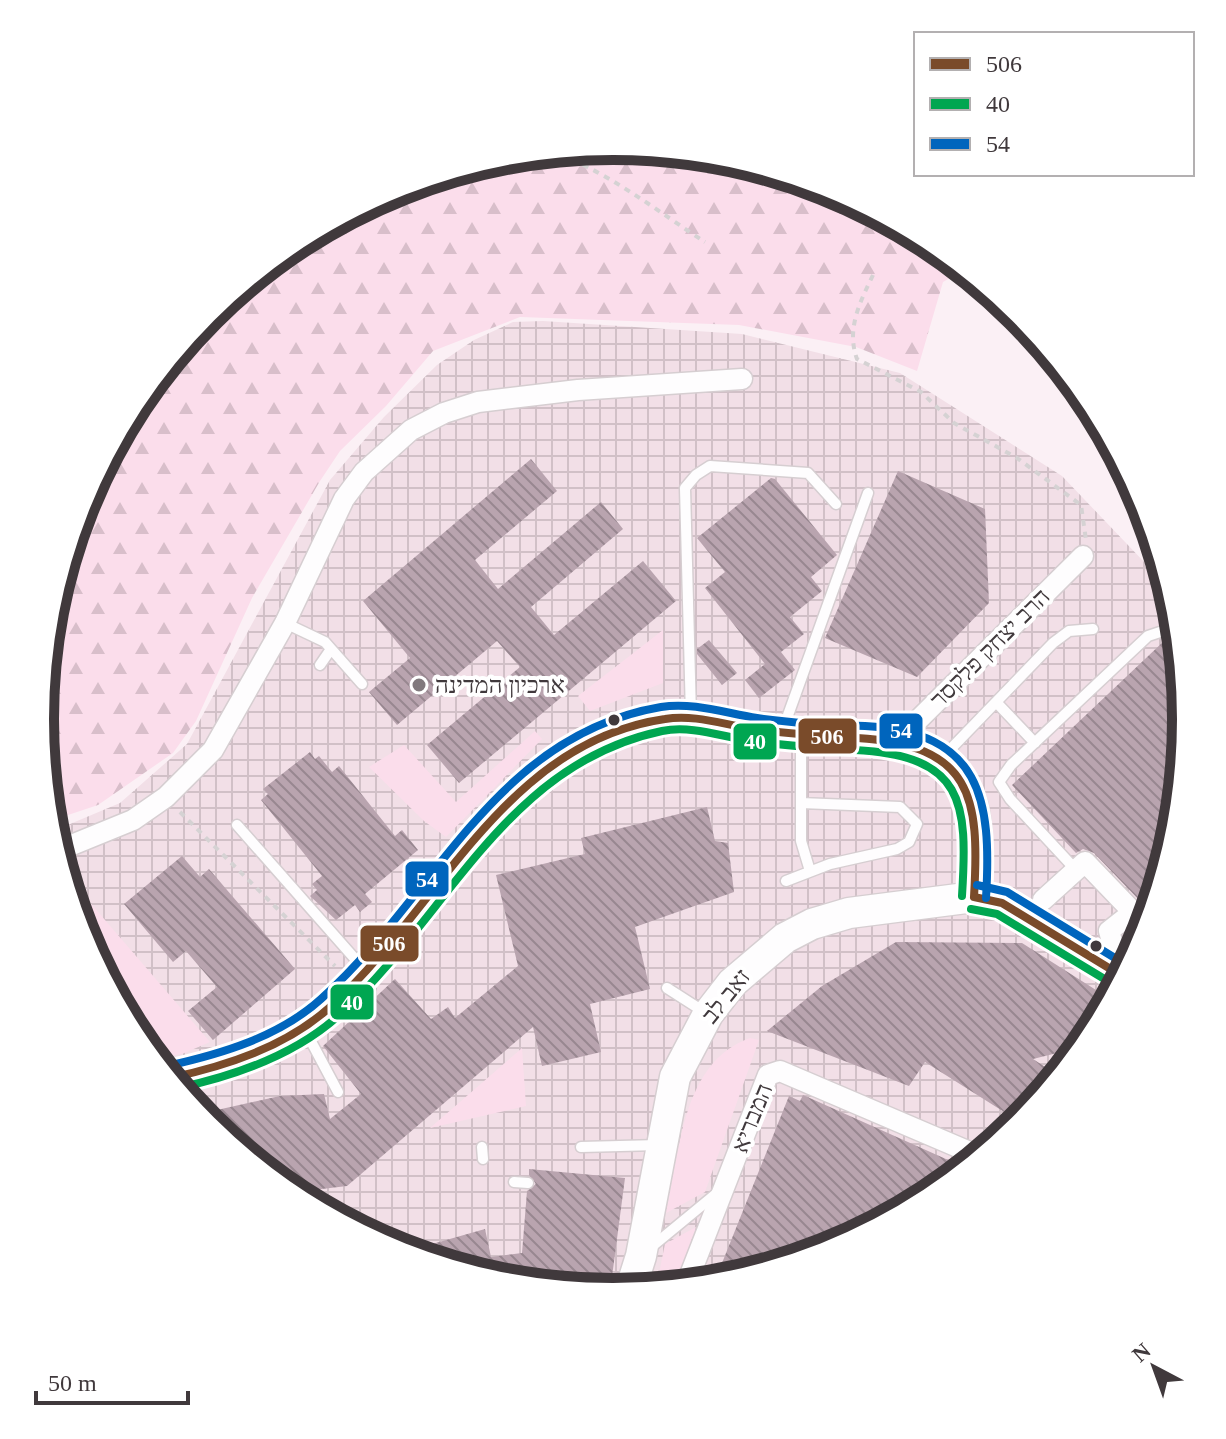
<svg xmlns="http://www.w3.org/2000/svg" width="1226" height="1439" font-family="'Times New Roman',Heebo,serif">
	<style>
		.industrial { fill: url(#industrial-grid) }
		.green { fill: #fbddeb }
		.forest { fill: url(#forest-firs) }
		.building { fill: url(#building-back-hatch) }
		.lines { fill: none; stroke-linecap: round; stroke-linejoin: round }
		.lane-casing { stroke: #d6ced1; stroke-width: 13 }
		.street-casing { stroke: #d6ced1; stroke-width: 23 }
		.secondary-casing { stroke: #d6ced1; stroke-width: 33 }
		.path { stroke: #d5d2d3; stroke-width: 4; stroke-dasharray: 6 6; stroke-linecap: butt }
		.lane { stroke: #fefdfe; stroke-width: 10 }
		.street { stroke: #fefdfe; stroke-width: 20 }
		.secondary { stroke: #fefdfe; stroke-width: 30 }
		.bus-1-casing { stroke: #fff; stroke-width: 14 }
		.bus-2-casing { stroke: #fff; stroke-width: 14 }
		.bus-3-casing { stroke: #fff; stroke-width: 14 }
		.bus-1 { stroke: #7a4b2a; stroke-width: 8 }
		.bus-2 { stroke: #00a651; stroke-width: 8 }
		.bus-3 { stroke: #0065bd; stroke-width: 8 }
		.poi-dot { fill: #81797d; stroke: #fff; stroke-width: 3 }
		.bus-dot { fill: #40393c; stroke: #fff; stroke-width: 3 }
		.labels { text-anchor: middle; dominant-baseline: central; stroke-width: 8; stroke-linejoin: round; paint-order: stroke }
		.street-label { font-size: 24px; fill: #40393c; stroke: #fff }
		.poi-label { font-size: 24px; fill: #40393c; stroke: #fff; text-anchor: start }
		.rim { fill: none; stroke: #40393c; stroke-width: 10 }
		.line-badge { stroke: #fff; stroke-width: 3 }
		.badge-label { font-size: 22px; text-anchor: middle; font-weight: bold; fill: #fff }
	</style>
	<defs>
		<pattern id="industrial-grid" width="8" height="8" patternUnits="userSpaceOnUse" patternTransform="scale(2)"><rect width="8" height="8" fill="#f2dfe7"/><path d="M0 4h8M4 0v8" fill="none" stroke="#d1c0c7"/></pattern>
		<pattern id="forest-firs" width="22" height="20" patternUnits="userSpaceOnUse" patternTransform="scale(2)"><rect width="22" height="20" fill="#fbddeb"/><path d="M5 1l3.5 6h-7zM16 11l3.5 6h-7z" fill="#d8beca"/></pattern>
		<pattern id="building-back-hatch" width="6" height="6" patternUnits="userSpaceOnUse" patternTransform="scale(2)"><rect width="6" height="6" fill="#b9a4af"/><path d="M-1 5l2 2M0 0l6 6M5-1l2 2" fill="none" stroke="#988790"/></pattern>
	</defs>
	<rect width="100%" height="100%" fill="#fbf0f5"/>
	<path class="industrial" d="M543,321L742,334L900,373L1062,476L1169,588L1175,608L1186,720L1175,832L1142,939L1089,1038L1018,1125L931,1196L832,1249L724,1282L613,1292L501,1281L393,1249L294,1196L208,1124L136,1037L83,938L51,832L120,803L187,744L330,480L384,417L437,365L474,340L513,322Z"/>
	<path class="green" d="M663,630V683L590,711L578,696Z
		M535,731L542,739L446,837L424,821L369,767L404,745L456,802Z
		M74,884L210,1042L182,1054L153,1058C113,1008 86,946 67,885Z
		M750,1038L759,1040L705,1192L666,1213C680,1151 682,1062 750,1038Z
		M522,1048L526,1106L430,1128Z
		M696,1227L675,1286L656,1288L665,1244Z"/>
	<path class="forest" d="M613,147C650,150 687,152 723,157C802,170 903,219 964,270L943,282L917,371L856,347L739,325L520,317L433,351L386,406L340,451L320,481L252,598L196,721L173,753L98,805L50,821L40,719L51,607L84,500L137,401L208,314L295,243L394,190L502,157Z"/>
	<path class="building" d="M531,459L557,491L475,560L498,589L601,502L623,529L531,607L554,635L643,561L676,601L459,783L427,745L520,667L497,641L397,725L369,692L410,658L363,601Z
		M898,471L985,509L989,603L917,677L825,638Z
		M771,478L775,479L837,555L811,577L822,591L790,617L804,634L781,652L795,670L759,698L745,680L765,664L705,588L725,572L697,538Z
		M709,640L737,673L722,685L697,654V649Z
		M1164,641L1180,658L1186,720L1175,832L1146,926L1142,922L1146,910L1142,903L1094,853L1083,849L1076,853L1012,785Z
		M310,752L315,759L319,756L332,772L339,766L395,836L402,830L418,850L365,894L372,902L360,912L355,905L336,920L310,896L317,890L312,884L322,876L261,800L268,794L263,789Z
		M707,807L715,841L728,843L734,892L635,927L650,989L590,1004L601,1052L542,1066L533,1027L347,1186L305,1191L308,1203L294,1196L199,1114L280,1096L324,1094L330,1119L361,1094L323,1046L395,979L431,1019L448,1007L455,1018L518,966L496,875L585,854L581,838Z
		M182,856L200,877L209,869L295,969L213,1040L188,1011L217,987L186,951L173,962L124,904Z
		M896,942L1022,943L1096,990L1099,1003L1069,1050L1033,1059L1059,1076L1020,1122L925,1062L909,1086L767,1031L822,986Z
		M803,1095L966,1168L931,1196L832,1249L714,1283L789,1096L800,1101Z
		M529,1169L625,1178L610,1292L501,1281L404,1252L485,1229L491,1257L522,1253L527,1191L536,1184L529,1175Z"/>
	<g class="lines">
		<g class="lane-casing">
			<path id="lane" d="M285,623L325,642L362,684
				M320,665L331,649
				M996,702L1035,743
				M691,716L685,488L696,475L710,466L808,473L836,504
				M783,729L868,493
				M801,739V841L810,871
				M941,759L1053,643L1069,631L1093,629
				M237,825L363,968
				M1076,870L1010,799L999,782L1011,765L1148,636L1166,630L1178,640
				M786,881L830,864L897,849L909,842L917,824L900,807L801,803
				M1123,920L1142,940
				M667,988L706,1013
				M305,1030L338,1092
				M482,1147L483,1159
				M581,1147L659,1145
				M514,1182L528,1183
				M649,1249L717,1193"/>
		</g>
		<g class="street-casing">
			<path id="street" d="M898,740L1083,556
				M57,851L133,820L166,797L213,750L285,623L344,499L364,472L411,430L444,413L478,402L578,390L742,379
				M1043,900L1085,862L1133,912L1109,931L1122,976
				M686,1285L768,1075L780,1071L979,1156"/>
		</g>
		<g class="secondary-casing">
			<path id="secondary" d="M170,1078C225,1067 284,1046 328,1009C439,914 500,741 662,719C693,714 721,724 751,729C787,734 824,736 860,738C871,739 884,738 896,740C905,741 915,747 923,751C988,781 977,837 974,897
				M630,1291L641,1256L675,1077L708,1014L732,983L785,938L812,924L849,913L974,897L1002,903L1122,976"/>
		</g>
		<path class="path" d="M549,153C594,161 664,216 705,242
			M873,275C860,302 846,329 857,359L921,392L954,423L1017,458L1081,505L1086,540
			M180,812L335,966"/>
		<use href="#lane" class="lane"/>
		<use href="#street" class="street"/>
		<use href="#secondary" class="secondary"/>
		<g class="bus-1-casing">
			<path id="bus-1" d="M974,897L1002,903L1122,976
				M170,1078C226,1066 285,1047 329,1008C439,910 504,742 665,719C695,714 725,725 755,729C789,734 823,736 857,738C972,745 980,796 974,897"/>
		</g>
		<g class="bus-2-casing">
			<path id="bus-2" d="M971,909L997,914L1116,986
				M178,1088C234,1076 293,1056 337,1017C448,918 504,764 662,731C692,725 723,737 752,741C786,746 821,748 855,750C964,756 968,801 962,896"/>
		</g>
		<g class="bus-3-casing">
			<path id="bus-3" d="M977,885L1007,892L1128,966
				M167,1066C221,1054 279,1037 321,999C435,898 494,735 661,707C693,702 725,713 757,718C792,723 829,725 865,726C981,732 992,799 986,898"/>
		</g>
		<use href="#bus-1" class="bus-1"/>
		<use href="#bus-2" class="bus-2"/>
		<use href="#bus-3" class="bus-3"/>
	</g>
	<circle class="poi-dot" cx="419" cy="685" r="8"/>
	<g class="bus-dot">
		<circle cx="614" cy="720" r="7"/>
		<circle cx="1096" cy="946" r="7"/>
	</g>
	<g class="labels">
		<g class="street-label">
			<text transform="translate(990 648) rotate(-45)">הרב יצחק פלקסר</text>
			<text transform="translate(726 996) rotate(-51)">זאב לב</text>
			<text transform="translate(752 1118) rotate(-68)">המבריא</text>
		</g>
		<g class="poi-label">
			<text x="435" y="685">ארכיון המדינה</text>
		</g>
	</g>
	<path d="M0 0H1226V1439H0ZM54 719a559 559 0 1 1 1118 0a559 559 0 1 1-1118 0Z" fill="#fff" fill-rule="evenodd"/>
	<path class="rim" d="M54 719a559 559 0 1 1 1118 0a559 559 0 1 1-1118 0Z"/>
	<g class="line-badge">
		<rect x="878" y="712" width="46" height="38" rx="8" fill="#0065bd"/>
		<rect x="797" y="717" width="61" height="38" rx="8" fill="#7a4b2a"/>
		<rect x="732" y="722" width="46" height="39" rx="8" fill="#00a651"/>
		<rect x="404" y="860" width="46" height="38" rx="8" fill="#0065bd"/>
		<rect x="359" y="924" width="61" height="39" rx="8" fill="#7a4b2a"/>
		<rect x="329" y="983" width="46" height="38" rx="8" fill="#00a651"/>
	</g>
	<g class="badge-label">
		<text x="901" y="738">54</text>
		<text x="827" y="744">506</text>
		<text x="755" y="749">40</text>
		<text x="427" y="887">54</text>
		<text x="389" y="951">506</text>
		<text x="352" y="1010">40</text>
	</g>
	<rect x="914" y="32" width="280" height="144" fill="#ffffff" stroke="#b3b0b1" stroke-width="2"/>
	<rect x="930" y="58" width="40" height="12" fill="#7a4b2a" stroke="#b3b0b1" stroke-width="2"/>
	<text x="986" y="72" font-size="24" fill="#40393c">506</text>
	<rect x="930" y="98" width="40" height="12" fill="#00a651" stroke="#b3b0b1" stroke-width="2"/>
	<text x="986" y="112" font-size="24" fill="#40393c">40</text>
	<rect x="930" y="138" width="40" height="12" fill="#0065bd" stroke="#b3b0b1" stroke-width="2"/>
	<text x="986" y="152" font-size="24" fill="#40393c">54</text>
	<g transform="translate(1154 1367) rotate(319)" stroke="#ffffff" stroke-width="6" paint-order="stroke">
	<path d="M0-6L14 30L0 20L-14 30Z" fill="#40393c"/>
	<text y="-12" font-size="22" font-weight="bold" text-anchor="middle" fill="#40393c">N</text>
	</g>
	<path d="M36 1391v12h152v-12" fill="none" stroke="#40393c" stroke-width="4"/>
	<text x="48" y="1391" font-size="24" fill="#40393c" stroke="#ffffff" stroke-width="6" paint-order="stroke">50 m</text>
</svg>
